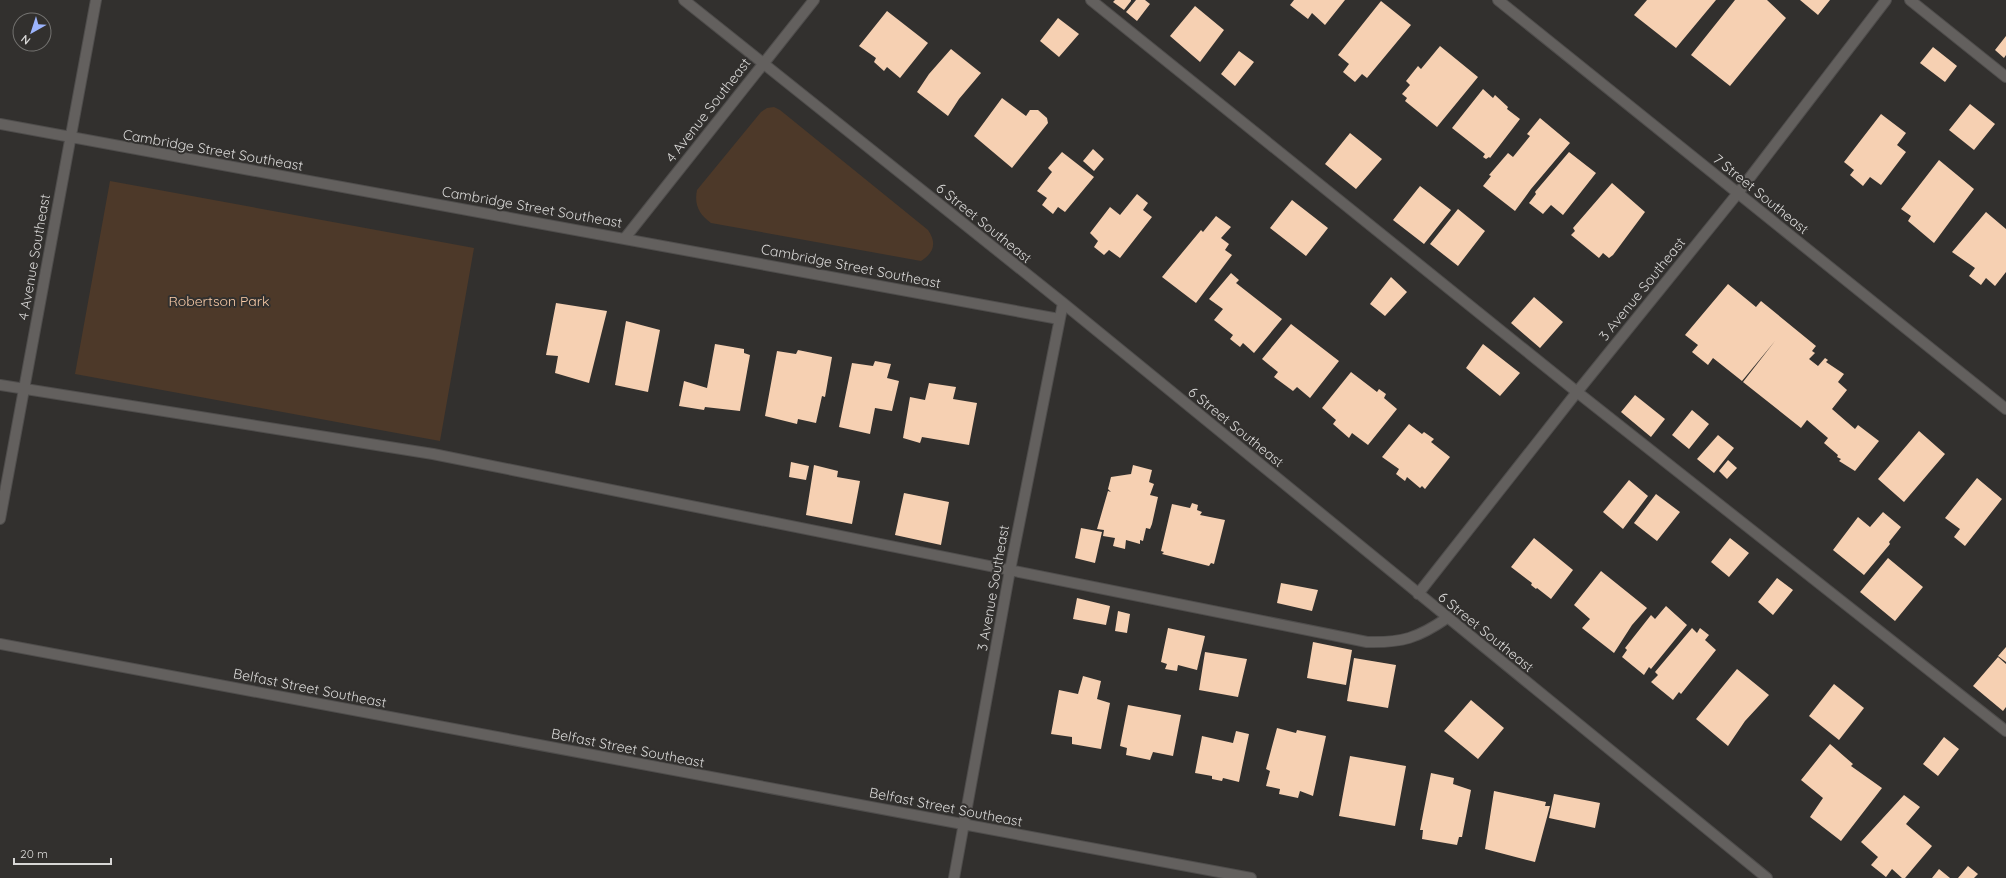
<svg xmlns="http://www.w3.org/2000/svg" width="2006" height="878" font-family="Quicksand,sans-serif">
	<style>
		.green { fill: #4d3929 }
		.building { fill: #f6d0b2 }
		.lines { fill: none; stroke-linecap: round; stroke-linejoin: round }
		.minor-casing { stroke: #4f4d4c; stroke-width: 12 }
		.minor { stroke: #63605e; stroke-width: 10 }
		.labels { text-anchor: middle; dominant-baseline: central; stroke-width: 4; stroke-linejoin: round; paint-order: stroke }
		.street-label { font-size: 14px; fill: #d8d7d6; stroke: #32302e }
		.park-label { font-size: 14px; fill: #facca8; stroke: #32302e }
	</style>
	<rect width="100%" height="100%" fill="#32302e"/>
	<path class="green" d="M774,107L780,110L928,230C937,243 934,253 921,261L711,223C699,214 694,205 697,190L761,112L767,108Z
		M110,181L474,248L440,441L75,374Z"/>
	<path class="building" d="M1115,0H1131V1L1124,10L1113,2Z
		M1136,0H1145L1150,4L1137,21L1126,12Z
		M1294,0H1345L1325,25L1312,13L1308,19L1290,5Z
		M1647,0H1716L1676,48L1634,15Z
		M1735,0H1767L1786,18L1730,86L1691,55Z
		M1800,0H1830L1818,15Z
		M1381,1L1411,25L1367,78L1362,74L1355,82L1343,72L1349,64L1338,55Z
		M1195,6L1224,30L1200,62L1170,36Z
		M887,11L928,43L900,78L887,67L884,71L874,62L876,58L859,46Z
		M1058,18L1079,34L1059,57L1040,41Z
		M2006,36V55L2004,58L1995,50Z
		M1440,46L1478,77L1437,127L1405,101L1407,98L1402,94L1410,85L1406,81L1418,66L1421,69Z
		M1933,47L1957,66L1945,82L1920,63Z
		M951,49L981,73L959,99L948,116L917,92L929,74Z
		M1239,51L1254,62L1235,86L1221,74Z
		M1483,89L1493,98L1495,95L1508,107L1507,109L1520,119L1490,158L1489,157L1486,159L1483,157L1485,154L1452,128Z
		M1002,98L1026,116L1030,110H1038L1047,118L1048,123L1012,168L974,136Z
		M1970,104L1995,124L1974,150L1949,130Z
		M1881,114L1906,133L1897,145L1906,152L1881,185L1870,177L1863,186L1850,175L1854,170L1844,162Z
		M1540,118L1570,143L1531,189L1515,211L1483,186L1491,176L1489,175L1508,153L1513,157L1530,136L1527,134Z
		M1350,133L1382,159L1356,189L1325,164Z
		M1093,149L1104,159L1094,171L1083,161Z
		M1062,152L1094,177L1065,212L1058,207L1053,214L1042,205L1047,198L1037,191L1052,172L1048,168Z
		M1569,152L1596,173L1563,215L1551,205L1543,214L1529,203L1536,194L1535,192Z
		M1939,160L1974,189L1934,243L1908,221L1911,216L1901,209Z
		M1612,183L1645,212L1613,255L1609,258L1603,253L1599,258L1571,235L1575,231L1573,228Z
		M1420,186L1451,210L1424,244L1393,220Z
		M1137,194L1148,203L1143,210L1152,217L1120,258L1109,250L1104,255L1094,247L1098,241L1090,233L1110,207L1120,215Z
		M1292,200L1328,228L1306,256L1270,228Z
		M1458,209L1485,231L1458,266L1430,244Z
		M1986,212L2006,229V272L1995,286L1986,278L1981,285L1969,276L1975,268L1952,252Z
		M1216,216L1231,227L1221,238L1229,244L1225,250L1232,255L1196,303L1162,277L1201,230L1203,232Z
		M1231,273L1239,280L1236,283L1282,319L1254,353L1243,343L1240,347L1230,339L1233,335L1214,320L1223,309L1209,299Z
		M1391,277L1407,292L1385,316L1370,304Z
		M1728,284L1756,307L1761,301L1816,346L1812,351L1815,353L1809,359L1818,366L1825,358L1828,360L1826,362L1844,374L1838,382L1847,390L1832,409L1855,429L1858,425L1879,441L1855,471L1839,461L1841,459L1837,457L1838,455L1824,443L1828,438L1807,420L1801,428L1743,382L1775,341L1742,381L1713,358L1708,365L1692,352L1698,345L1685,335Z
		M1534,297L1563,322L1540,348L1511,323Z
		M556,303L607,311L589,383L555,373L558,356L546,355Z
		M626,321L660,330L648,392L615,385Z
		M1291,324L1339,361L1310,398L1297,387L1293,391L1274,377L1278,372L1262,359Z
		M715,344L744,349V353L750,355L740,411L705,407L704,410L679,406L684,381L707,388Z
		M1483,344L1520,373L1500,396L1466,368Z
		M798,350L832,357L825,397L822,396L816,423L798,419L797,424L765,416L777,351L796,354Z
		M875,361L891,364L887,378L899,381L892,411L875,408L870,434L839,427L852,363L873,366Z
		M1351,372L1377,392L1379,389L1386,394L1384,398L1397,409L1368,445L1352,433L1349,438L1333,424L1336,420L1322,408Z
		M929,383L956,387L953,399L977,403L969,445L922,437L920,443L903,438L910,397L925,400Z
		M1635,395L1665,419L1651,437L1621,412Z
		M1692,410L1709,424L1689,449L1672,435Z
		M1409,424L1422,434L1424,432L1434,439L1431,442L1450,457L1425,489L1422,486L1420,488L1407,477L1405,481L1396,474L1399,469L1382,457Z
		M1919,431L1945,454L1904,502L1878,479Z
		M1718,435L1734,448L1714,473L1697,459Z
		M1728,460L1737,468L1727,479L1719,471Z
		M791,462L809,466L806,480L789,477Z
		M814,465L838,471L837,477L860,481L852,524L806,515Z
		M1133,465L1152,470L1149,482L1154,484L1150,495L1158,497L1152,524L1150,529L1146,528L1143,541L1140,540V544L1126,540L1125,549L1113,546L1115,538L1103,536L1104,530L1097,529L1108,491L1111,492L1108,489L1111,477L1131,474Z
		M1977,478L2002,499L1965,546L1954,537L1960,529L1945,518Z
		M1629,480L1648,496L1623,529L1603,512Z
		M904,493L949,502L941,545L895,535Z
		M1656,494L1680,512L1657,541L1634,523Z
		M1192,503L1198,505L1197,510L1202,512L1200,515L1225,520L1214,564L1211,563L1209,566L1162,554L1164,552L1161,551L1172,504L1190,508Z
		M1883,512L1901,527L1889,542L1890,544L1864,575L1833,550L1858,517L1870,527Z
		M1081,528L1102,532L1095,563L1075,558Z
		M1534,538L1573,570L1551,599L1537,588L1536,589L1531,585L1532,583L1511,567Z
		M1730,538L1749,553L1729,577L1711,562Z
		M1888,558L1923,587L1895,621L1860,592Z
		M1601,571L1647,608L1632,625L1614,653L1582,628L1590,619L1574,605Z
		M1777,578L1793,590L1773,615L1758,602Z
		M1281,583L1318,590L1312,611L1277,603Z
		M1077,598L1110,606L1106,625L1073,619Z
		M1666,606L1687,625L1651,669L1649,667L1644,675L1622,657L1627,650L1625,648L1651,615L1655,619Z
		M1118,611L1130,614L1127,633L1115,631Z
		M1168,628L1205,636L1197,670L1178,665L1177,671L1165,669L1167,664L1161,662Z
		M1692,628L1697,633L1700,628L1709,635L1705,640L1716,650L1681,694L1679,692L1673,700L1651,682L1658,675L1655,672Z
		M1313,642L1352,650L1346,685L1307,678Z
		M2006,647V662L1998,656Z
		M1205,652L1247,659L1238,697L1199,690Z
		M1998,657L2006,664V707L2003,711L1973,686Z
		M1354,658L1396,665L1388,708L1347,701Z
		M1737,669L1769,695L1745,721L1728,746L1696,719Z
		M1083,676L1101,681L1097,699L1110,703L1101,749L1072,744V737L1051,734L1059,690L1078,694Z
		M1834,684L1864,708L1839,740L1809,716Z
		M1471,700L1504,728L1478,759L1444,731Z
		M1128,705L1181,715L1173,756L1153,752L1150,760L1126,755L1127,748L1120,746Z
		M1277,728L1296,733L1297,730L1326,736L1313,796L1300,791L1298,798L1279,794L1280,789L1266,786L1270,771L1266,769Z
		M1236,731L1249,734L1239,782L1223,778L1222,781L1212,779V776L1195,773L1202,736L1233,743Z
		M1944,737L1959,749L1938,776L1923,764Z
		M1830,744L1853,764L1851,766L1882,788L1841,841L1810,817L1823,798L1801,780Z
		M1350,756L1406,766L1395,826L1339,816Z
		M1431,773L1454,778L1453,784L1471,790L1462,837H1459L1457,845L1422,839L1423,830H1420Z
		M1494,791L1546,802L1545,806H1550L1535,862L1485,849Z
		M1554,794L1600,803L1595,828L1549,818Z
		M1904,795L1920,807L1906,824L1932,846L1905,878H1902L1892,869L1886,877L1871,865L1878,857L1861,842Z
		M1968,866L1978,874L1974,878H1958Z
		M1939,869L1950,878H1932Z"/>
	<g class="lines">
		<g class="minor-casing">
			<path id="minor" d="M684,0L1063,303L1767,878
				M1091,0L1577,392L2006,731
				M1498,0L2006,409
				M1910,0L2006,77
				M0,124L1059,319
				M625,238L814,0
				M0,385L433,454L1367,642C1402,643 1418,638 1447,618
				M0,519L96,0
				M1418,594L1577,392L1738,193L1886,0
				M0,644L1251,878
				M954,878L1010,570L1063,303"/>
		</g>
		<use href="#minor" class="minor"/>
	</g>
	<g class="labels">
		<g class="street-label">
			<text transform="translate(708 110) rotate(-52)">4 Avenue Southeast</text>
			<text transform="translate(213 150) rotate(10)">Cambridge Street Southeast</text>
			<text transform="translate(1761 194) rotate(39)">7 Street Southeast</text>
			<text transform="translate(532 207) rotate(10)">Cambridge Street Southeast</text>
			<text transform="translate(984 223) rotate(39)">6 Street Southeast</text>
			<text transform="translate(34 257) rotate(-80)">4 Avenue Southeast</text>
			<text transform="translate(851 266) rotate(11)">Cambridge Street Southeast</text>
			<text transform="translate(1642 289) rotate(-51)">3 Avenue Southeast</text>
			<text transform="translate(1236 427) rotate(39)">6 Street Southeast</text>
			<text transform="translate(993 588) rotate(-80)">3 Avenue Southeast</text>
			<text transform="translate(1486 632) rotate(39)">6 Street Southeast</text>
			<text transform="translate(310 688) rotate(11)">Belfast Street Southeast</text>
			<text transform="translate(628 748) rotate(11)">Belfast Street Southeast</text>
			<text transform="translate(946 807) rotate(11)">Belfast Street Southeast</text>
		</g>
		<g class="park-label">
			<text x="219" y="301">Robertson Park</text>
		</g>
	</g>
	<g transform="translate(32 32) rotate(219)"><circle r="19" fill="#32302e" stroke="#747371"/>
	<path d="M0-3L7 15L0 10L-7 15Z" fill="#9cb4fd"/>
	<text y="-6" font-size="11" font-weight="bold" text-anchor="middle" fill="#d8d7d6">N</text>
	</g>
	<path d="M14 858v6h97v-6" fill="none" stroke="#d8d7d6" stroke-width="2"/>
	<text x="20" y="858" font-size="12" fill="#d8d7d6" stroke="#32302e" stroke-width="3" paint-order="stroke">20 m</text>
</svg>
